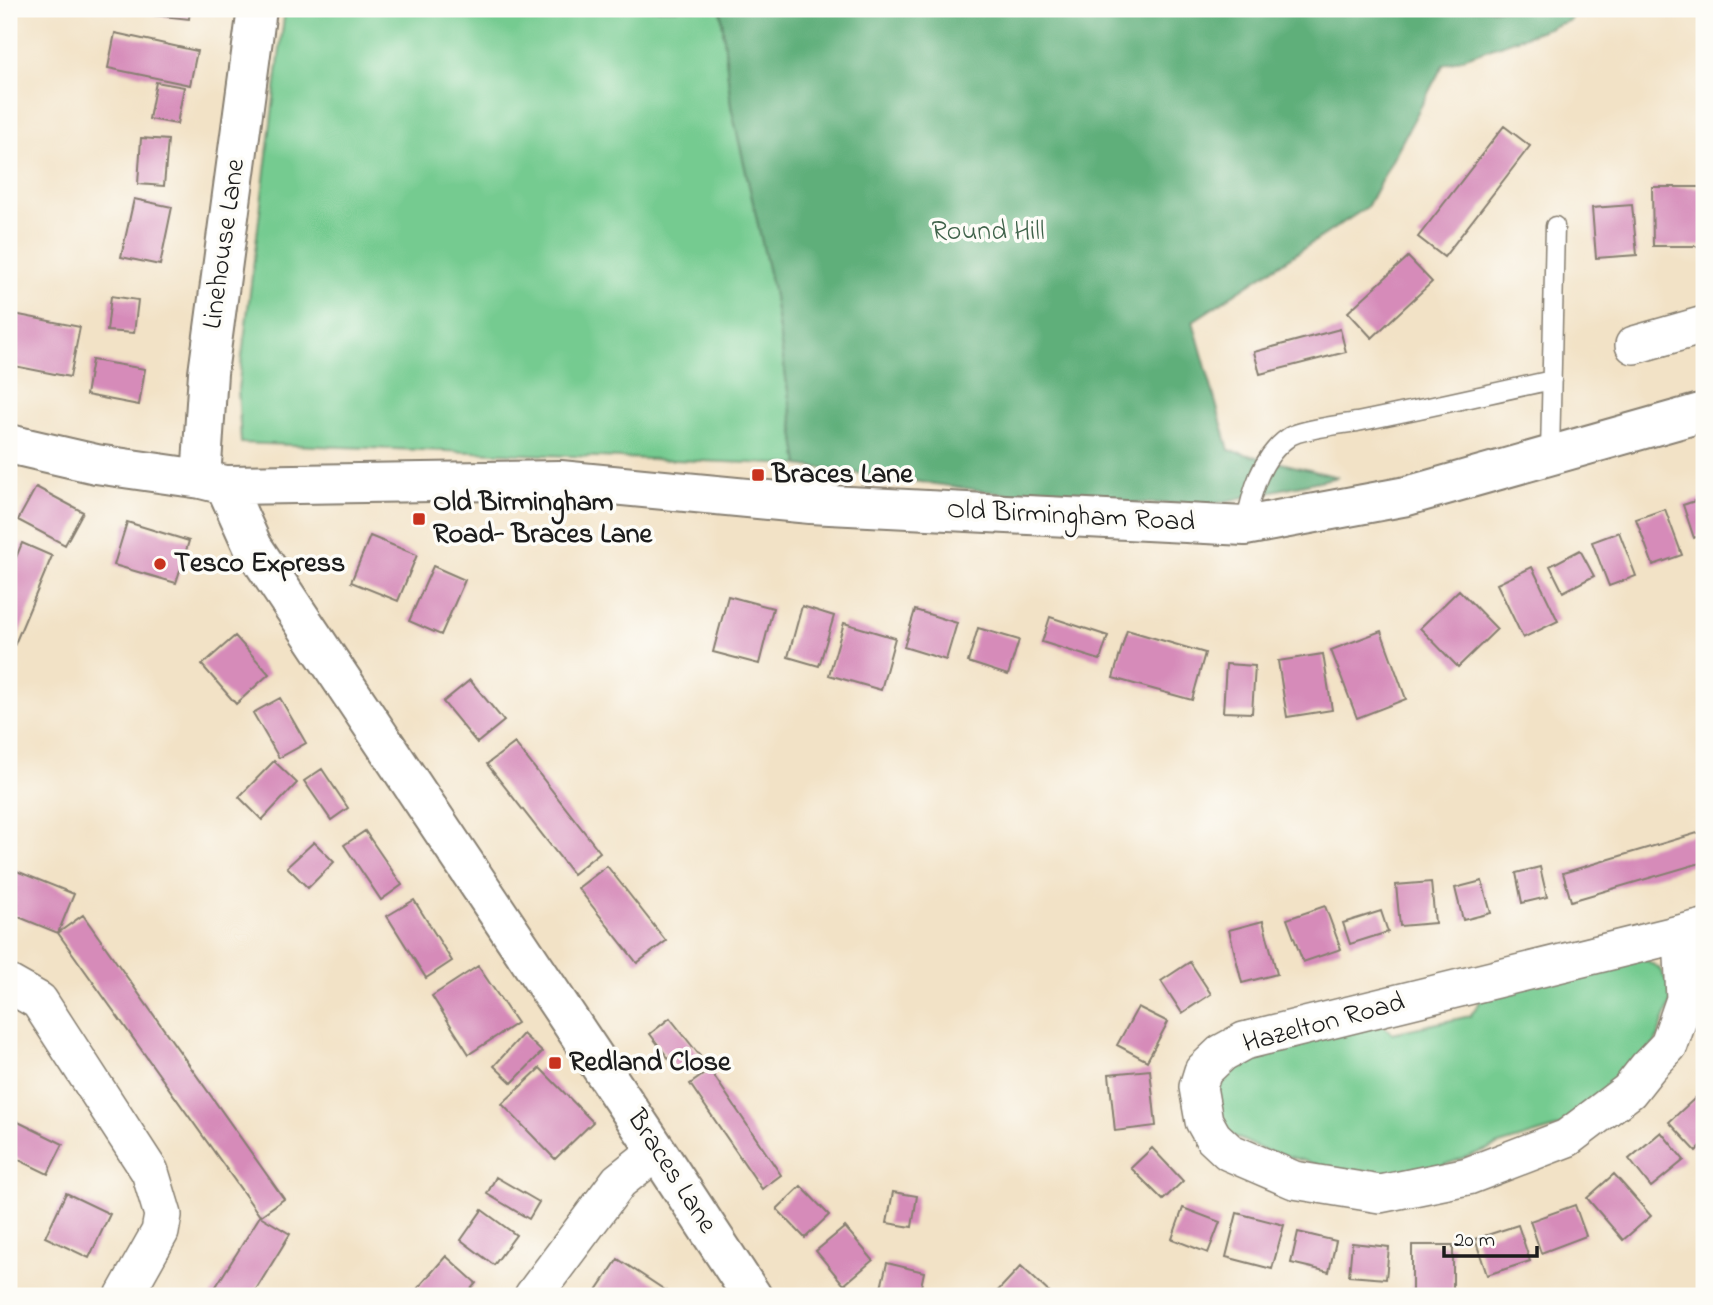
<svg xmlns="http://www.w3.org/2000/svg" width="1713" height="1305" font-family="'Indie Flower',sans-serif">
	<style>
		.green { fill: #74cb90; stroke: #487456; stroke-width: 2 }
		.forest { fill: #5faf7a; stroke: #3e664b; stroke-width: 2 }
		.building { fill: #d68bb9 }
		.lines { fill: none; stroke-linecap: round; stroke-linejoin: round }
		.lane-casing { stroke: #877f71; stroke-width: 21 }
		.street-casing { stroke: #877f71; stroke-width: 40 }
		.secondary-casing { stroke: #877f71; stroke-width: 42 }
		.lane { stroke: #fff; stroke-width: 18 }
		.street { stroke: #fff; stroke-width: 37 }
		.secondary { stroke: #fff; stroke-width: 38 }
		.poi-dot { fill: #c8321e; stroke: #fdfcf7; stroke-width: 2.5 }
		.labels { text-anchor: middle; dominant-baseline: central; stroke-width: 7; stroke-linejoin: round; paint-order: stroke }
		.park-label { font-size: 28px; fill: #3f624a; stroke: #fdfcf7 }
		.street-label { font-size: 28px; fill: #1c1c1c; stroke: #fdfcf7 }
		.poi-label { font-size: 28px; font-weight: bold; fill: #1c1c1c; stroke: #fdfcf7; text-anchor: start }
	</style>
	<rect width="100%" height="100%" fill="#fdfcf7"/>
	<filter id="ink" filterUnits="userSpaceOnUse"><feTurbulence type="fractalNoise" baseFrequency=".0143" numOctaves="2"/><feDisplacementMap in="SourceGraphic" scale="14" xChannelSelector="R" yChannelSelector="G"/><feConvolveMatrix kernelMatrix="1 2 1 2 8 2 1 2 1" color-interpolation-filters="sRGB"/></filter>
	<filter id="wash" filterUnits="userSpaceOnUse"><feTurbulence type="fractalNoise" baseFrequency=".00686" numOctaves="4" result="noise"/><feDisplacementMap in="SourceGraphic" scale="28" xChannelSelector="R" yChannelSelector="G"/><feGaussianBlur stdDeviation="1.57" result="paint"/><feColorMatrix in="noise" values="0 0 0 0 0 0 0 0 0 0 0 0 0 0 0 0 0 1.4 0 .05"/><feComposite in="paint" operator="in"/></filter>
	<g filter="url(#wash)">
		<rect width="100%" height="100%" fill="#f2e2c6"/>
		<path class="green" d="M285,9H721L731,106L773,290L799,465L241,443L238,389Z
			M1638,955L1659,968L1674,994L1652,1051L1569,1124L1499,1145L1428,1171L1377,1181L1261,1149L1229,1134L1220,1119L1214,1092L1222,1074L1242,1056L1379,1022L1392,1033L1470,1016L1483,997Z"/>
		<path class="forest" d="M721,9H1570L1571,20L1443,65L1367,207L1193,321L1229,450L1338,477L1213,504L1064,502L799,465L773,290L731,106Z"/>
		<g id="blocks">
			<path class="building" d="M154,9H190L189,19L154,15Z
				M115,33L197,51L190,85L108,68Z
				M156,82L184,87L177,124L149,119Z
				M1504,126L1530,146L1444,257L1418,237Z
				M141,138L168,140L164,186L138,184Z
				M1652,187H1703L1704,246H1653Z
				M134,199L172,207L160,265L121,257Z
				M1632,205L1637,255L1596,258L1592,208Z
				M1408,257L1432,282L1372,338L1348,312Z
				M111,296L138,300L134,333L107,331Z
				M9,313L80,327L70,377L9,365Z
				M1340,329L1346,352L1260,374L1254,352Z
				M92,360L145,369L139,405L86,395Z
				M36,487L83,512L65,545L18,520Z
				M1704,498V534L1694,538L1683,505Z
				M1665,509L1682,555L1653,565L1636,519Z
				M127,522L189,541L176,583L114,565Z
				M1619,532L1636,576L1609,586L1592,542Z
				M370,536L417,555L398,601L351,582Z
				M22,543L52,556L9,658V574Z
				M1580,550L1594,576L1563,592L1550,566Z
				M433,566L465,580L441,635L409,621Z
				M1532,567L1558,621L1523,638L1497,584Z
				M1459,590L1497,629L1458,667L1420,628Z
				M728,596L773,608L759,664L713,652Z
				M802,606L834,616L819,666L788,657Z
				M915,610L957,623L946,660L904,647Z
				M1050,617L1108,636L1100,660L1042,642Z
				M844,623L895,638L881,690L829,675Z
				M978,628L1019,640L1008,675L968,662Z
				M1127,630L1205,653L1192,700L1113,678Z
				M1381,631L1406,699L1357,718L1331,650Z
				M235,636L269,674L236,704L202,665Z
				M1323,654L1332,710L1287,717L1278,661Z
				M1226,664L1255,666L1252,713L1223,712Z
				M470,680L504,721L477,743L443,702Z
				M280,698L306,743L279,758L253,713Z
				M515,743L600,852L573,874L487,764Z
				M274,761L297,783L262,820L239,797Z
				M322,769L348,808L331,820L304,781Z
				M365,831L402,885L381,900L344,845Z
				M1704,831V862L1571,901L1563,873Z
				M314,842L334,862L308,888L287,867Z
				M607,866L666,941L637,963L578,888Z
				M1540,867L1547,897L1522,903L1516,873Z
				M9,868L74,894L58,933L9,913Z
				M1482,881L1491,913L1463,920L1455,888Z
				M1431,882L1435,923L1400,926L1396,885Z
				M414,900L452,961L426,978L387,916Z
				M1325,906L1341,949L1303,962L1287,919Z
				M1381,911L1388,932L1350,944L1343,923Z
				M83,915L284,1199L260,1216L58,933Z
				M1263,921L1277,974L1242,983L1229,930Z
				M1190,962L1211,994L1182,1013L1161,981Z
				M478,966L517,1023L469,1054L432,996Z
				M1138,1007L1168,1022L1147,1061L1117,1045Z
				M670,1018L700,1056L679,1072L650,1034Z
				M523,1034L542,1052L512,1083L494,1066Z
				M540,1068L593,1122L555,1159L502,1104Z
				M710,1070L781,1175L762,1189L690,1084Z
				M1150,1070L1156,1126L1115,1131L1109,1074Z
				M1704,1090V1143L1696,1151L1669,1122Z
				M10,1118L63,1144L48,1174L9,1155V1121Z
				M1661,1132L1684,1160L1651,1187L1629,1159Z
				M1152,1148L1183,1181L1163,1200L1131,1168Z
				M1614,1174L1651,1216L1623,1240L1587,1198Z
				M496,1177L539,1202L529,1219L487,1194Z
				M801,1186L829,1215L805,1238L777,1209Z
				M893,1192L917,1196L912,1227L887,1223Z
				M66,1193L110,1214L89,1258L45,1237Z
				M1575,1205L1586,1236L1541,1253L1530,1221Z
				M1183,1208L1220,1222L1208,1253L1172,1239Z
				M482,1210L516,1235L494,1265L461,1240Z
				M1237,1213L1284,1225L1272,1269L1226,1257Z
				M260,1216L290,1234L252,1296H210Z
				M1518,1225L1530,1261L1487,1275L1475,1239Z
				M845,1227L873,1260L844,1285L816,1251Z
				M1298,1232L1336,1241L1329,1272L1291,1263Z
				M1352,1243L1389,1247L1386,1279L1349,1276Z
				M1412,1245H1453V1293H1412Z
				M446,1256L476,1283L465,1296H427L418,1288Z
				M618,1259L674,1296H593Z
				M887,1263L924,1272L919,1296H879Z
				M1021,1266L1053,1296H993Z"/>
		</g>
	</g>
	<g filter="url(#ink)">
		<use href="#blocks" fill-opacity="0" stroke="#877f71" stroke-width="2"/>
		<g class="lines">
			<g class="lane-casing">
				<path id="lane" d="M1550,455L1555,226
					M1245,526C1251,494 1260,457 1289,437C1298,430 1344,424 1357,422C1422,409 1487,394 1552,380"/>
			</g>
			<g class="street-casing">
				<path id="street" d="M1634,345L1704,325
					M1682,934L1685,999L1669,1045L1648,1067L1629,1091L1567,1138L1468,1176L1380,1194L1294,1180L1229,1152L1213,1137L1204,1121L1198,1087L1203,1071L1222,1053L1244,1041L1704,928
					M9,984L39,1001L150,1172L163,1215L160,1232L124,1296
					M533,1296L619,1181L657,1151"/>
			</g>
			<g class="secondary-casing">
				<path id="secondary" d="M9,444L96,464L201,479L225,485L560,480L810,504L1245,526L1407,496L1704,412
					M201,479L208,373L257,9
					M225,485L253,547L657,1151L752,1296"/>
			</g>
			<use href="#lane" class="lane"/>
			<use href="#street" class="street"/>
			<use href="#secondary" class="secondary"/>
		</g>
	</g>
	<g class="poi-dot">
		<rect x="751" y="468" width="14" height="14" rx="3.5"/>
		<rect x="412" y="512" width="14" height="14" rx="3.5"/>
		<circle cx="160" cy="564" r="7"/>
		<rect x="548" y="1056" width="14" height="14" rx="3.5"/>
	</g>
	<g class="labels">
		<g class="park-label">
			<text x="988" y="232">Round Hill</text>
		</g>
		<g class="street-label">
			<text transform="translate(225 244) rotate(-82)">Linehouse Lane</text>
			<text transform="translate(1071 517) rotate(3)">Old Birmingham Road</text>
			<text transform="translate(1324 1024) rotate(-15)">Hazelton Road</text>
			<text transform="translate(671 1172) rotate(57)">Braces Lane</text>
		</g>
		<g class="poi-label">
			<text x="772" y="475">Braces Lane</text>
			<text x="433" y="503">Old Birmingham<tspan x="433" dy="32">Road- Braces Lane</tspan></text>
			<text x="174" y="564">Tesco Express</text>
			<text x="569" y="1063">Redland Close</text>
		</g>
	</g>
	<rect width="1713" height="1305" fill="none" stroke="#fdfcf7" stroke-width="35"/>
	<path d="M1444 1246v10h93v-10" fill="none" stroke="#1c1c1c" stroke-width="3.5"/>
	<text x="1454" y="1246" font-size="21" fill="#1c1c1c" stroke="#fdfcf7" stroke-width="5" paint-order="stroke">20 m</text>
</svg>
